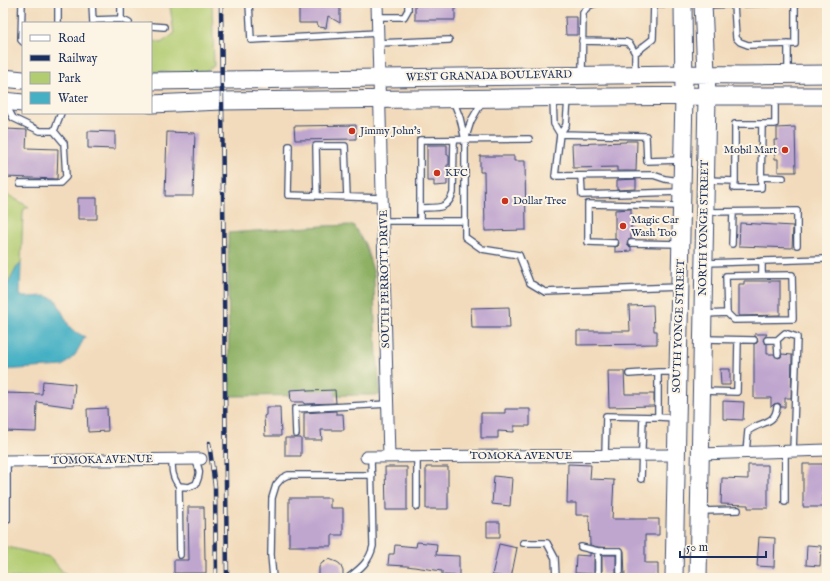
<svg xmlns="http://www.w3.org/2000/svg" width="830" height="581" font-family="'IM FELL English',serif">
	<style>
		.green { fill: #b2cc72; stroke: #667e68 }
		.forest { fill: #8db064; stroke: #547061 }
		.water { fill: #45b0c4; stroke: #307091 }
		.building { fill: #bfa6cf }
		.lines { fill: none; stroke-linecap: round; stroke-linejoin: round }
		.service-casing { stroke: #3b496c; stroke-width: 8 }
		.minor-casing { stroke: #3b496c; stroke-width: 13 }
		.primary-casing { stroke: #3b496c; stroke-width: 19 }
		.service { stroke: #fff; stroke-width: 5.5 }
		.minor { stroke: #fff; stroke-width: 11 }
		.primary { stroke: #fff; stroke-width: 17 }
		.rail-casing { stroke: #1b2f5e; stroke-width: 4.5 }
		.rail { stroke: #fcf5e5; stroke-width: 3; stroke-dasharray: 9; stroke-linecap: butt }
		.poi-dot { fill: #c8321e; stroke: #fcf5e5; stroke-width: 1.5 }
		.labels { text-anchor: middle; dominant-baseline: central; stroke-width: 4; stroke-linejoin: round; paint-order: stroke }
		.street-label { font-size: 11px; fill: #1b2f5e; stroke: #fcf5e5 }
		.poi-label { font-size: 11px; fill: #1b2f5e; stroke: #fcf5e5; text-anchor: start }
	</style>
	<rect width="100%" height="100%" fill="#fcf5e5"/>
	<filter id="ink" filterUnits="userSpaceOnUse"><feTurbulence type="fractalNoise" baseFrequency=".025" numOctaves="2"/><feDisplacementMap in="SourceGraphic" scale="8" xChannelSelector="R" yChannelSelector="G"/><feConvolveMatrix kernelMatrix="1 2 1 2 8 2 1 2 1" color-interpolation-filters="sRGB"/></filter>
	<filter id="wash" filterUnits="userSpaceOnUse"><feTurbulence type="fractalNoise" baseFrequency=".012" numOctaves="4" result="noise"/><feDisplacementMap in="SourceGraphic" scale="16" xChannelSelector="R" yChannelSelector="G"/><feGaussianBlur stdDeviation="0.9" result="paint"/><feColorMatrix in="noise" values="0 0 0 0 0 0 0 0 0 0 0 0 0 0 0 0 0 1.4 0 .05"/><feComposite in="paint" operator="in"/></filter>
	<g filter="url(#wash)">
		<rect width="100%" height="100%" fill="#f2dbbc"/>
		<path class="green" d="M168,3H212L214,66L204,73L151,72V40L161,43L174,34L170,6Z
			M3,192L29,207L24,209L23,213L21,264L17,267L3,293Z
			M3,546L50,557L68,578H3Z"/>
		<path class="forest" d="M353,225L365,244L374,274L375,327L380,395L229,396L228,233L323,226Z"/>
		<path class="water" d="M21,264L20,295L23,297L47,296L56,300L69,326L74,331L85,337L75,355L63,366L3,370V293L17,267Z"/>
		<g id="blocks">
			<path class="building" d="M299,3H340V23L328,16L326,28L319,27L317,23H299Z
				M415,3H455V20H415Z
				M565,17H577V35H566Z
				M356,125V139L295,140L294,126Z
				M795,127L796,172H778V159H775L774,140H777V128Z
				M6,129L27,130L26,148L58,149L57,179L5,177Z
				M88,131L115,132V149L88,148Z
				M167,132L195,133L193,196H165Z
				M626,141H637L636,171H617V167L573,168L572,144L626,142Z
				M427,145H447V155H449V165H447V185L434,186V181H427Z
				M480,156H514V161H525L526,230L485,231L484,172H480Z
				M636,179V189L617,190V180Z
				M78,198H97V219H78Z
				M631,209V239L628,240L627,243L628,246L631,247V251L615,252V247L618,246L619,243L618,240L615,239V210Z
				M740,223L793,226L792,248L739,246Z
				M744,281H780V315L739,316V284H744Z
				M653,305L654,331H657V344L577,345V331H630L629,306Z
				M509,307L510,328H472L471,308Z
				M754,334H767L763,340L764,342L767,344V354H774L778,358L781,357L782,354L792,355L791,398H785V407H781L780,404L778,403L774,404L771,407V398H754V344L757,343L758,340Z
				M720,369H730V385H721Z
				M608,371H624L625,394H654V406L609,407Z
				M43,381L75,384L73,407L37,402L36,432L3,431V393L42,394Z
				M307,389V391L335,390L336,403L304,404V402H291L290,390Z
				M723,401L744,402L743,420L723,419Z
				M266,407H280L281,436H265L264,416L266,415Z
				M107,408L108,431L88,432L87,409Z
				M505,409H530V426H514V432L498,431V438H481V413H505Z
				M336,411V414H343L344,430H321L322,440H304V413Z
				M285,438H301V456H285Z
				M568,464L591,465L590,479L614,480L612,519H659V535H645V563H658V577H625L624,551L622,548L598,547L590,545L589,515H576V503H567Z
				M803,464H823V507H803Z
				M748,465H768V508H748V505L721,504L722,478L748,479Z
				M385,467H407V510H386Z
				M426,467H448V509H426Z
				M494,476L512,478L510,506L492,504Z
				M289,498H330V508H343V535H332V546H289Z
				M188,507H204L205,560H206V573H174V560H189Z
				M487,522H500V537H487Z
				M759,537L775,538L774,567L757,566Z
				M417,542L437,544L436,555L459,556V576L442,575V571L407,566L388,565L389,554H394L395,545L416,547Z
				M499,544L517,548L511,578L492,575Z
				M807,545L821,546L820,566L806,565Z
				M590,553L594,554V574L575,573L576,555L590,556Z
				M602,555H616V573L602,574Z
				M329,559L337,562L340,564L343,571V578H319V567L322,563Z"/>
		</g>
	</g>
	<g filter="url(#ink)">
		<use href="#blocks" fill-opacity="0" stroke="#3b496c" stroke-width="1"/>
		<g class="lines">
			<g class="service-casing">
				<path id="service" d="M22,3L21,40L23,42
					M58,3V23
					M92,3L93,23
					M121,3V19L129,23
					M249,3L251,40L378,33
					M640,3L682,4
					M772,3L734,4L736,38L740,42L748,45L795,44V3
					M705,5L734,4
					M377,17H404L408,10V3
					M93,20L121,19
					M151,26L164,27
					M582,41L626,42L630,44L635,53V72
					M378,43L449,40
					M788,44V73
					M635,53L653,39L654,3
					M582,73L583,13C586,7 590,4 597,3
					M568,99L566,125L560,134L646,136L647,161L681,160
					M453,100L460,118L465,140V237L482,249L519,255L530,283L545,292L678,287
					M553,100L554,124L560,134L555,176L653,175L665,179L680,181
					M5,103L13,118L40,131H54L61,113
					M465,140L471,121L482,102
					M289,146L288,195L382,198
					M581,176L582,195L680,192
					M761,177L783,178
					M707,180L735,181V124H775V97
					M735,181L734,188H761L762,124
					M20,183H60L66,177L64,143L54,131
					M317,196L316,146H345L347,197
					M420,208C436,207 447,211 453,193L454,140
					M706,212L797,211V245
					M383,221H465
					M420,221V140L529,139
					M615,243L588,242V204L679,206
					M631,243L679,244
					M732,244L733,212
					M762,261V275
					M707,263L824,259
					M705,314L727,313L726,276L792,275L793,319L734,320L727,313
					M705,339L754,340
					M767,340H777L785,333L797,337L793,451
					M777,340L778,354
					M629,374L658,372
					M703,391L737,392L738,340
					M658,417L676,418
					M296,434L295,409L388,404
					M785,451V502
					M746,452L748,431C761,421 775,425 777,407
					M605,455L606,416L658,417V372H675
					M417,457V507
					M172,459C172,470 172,477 179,486
					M641,479L643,417
					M702,511L738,510
					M3,520H7V461
					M523,543H547L555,558L556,578
					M581,547L598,551H620V572
					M598,551V578
					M180,555L179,486L189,487L196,484C201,472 200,471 195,459
					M273,578L271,555L272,498L276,485L282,478L288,475H372
					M348,578C360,569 370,561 373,546L371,457"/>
			</g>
			<g class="minor-casing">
				<path id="minor" d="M377,3L389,457
					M700,454L827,450
					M366,457L676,455
					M3,461L201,459"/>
			</g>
			<g class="primary-casing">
				<path id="primary" d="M3,78L23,80
					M151,81L684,74L740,75L827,74
					M3,101L23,103
					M151,104L222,101L707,96H827
					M674,578L678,372L684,96L683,3
					M698,578L707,96L703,3"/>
			</g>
			<use href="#service" class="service"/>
			<use href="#minor" class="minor"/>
			<use href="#primary" class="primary"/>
			<g class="rail-casing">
				<path id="rail" d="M221,3L227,578
					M209,443L215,486L216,578"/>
			</g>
			<use href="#rail" class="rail"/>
		</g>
	</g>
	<g class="poi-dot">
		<circle cx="352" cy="131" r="4"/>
		<circle cx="785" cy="150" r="4"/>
		<circle cx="437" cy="173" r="4"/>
		<circle cx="505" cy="201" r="4"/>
		<circle cx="623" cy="226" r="4"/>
	</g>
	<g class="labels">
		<g class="street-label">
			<text transform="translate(489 76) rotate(-1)">WEST GRANADA BOULEVARD</text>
			<text transform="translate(704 228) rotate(-89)">NORTH YONGE STREET</text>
			<text transform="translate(385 279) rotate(-91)">SOUTH PERROTT DRIVE</text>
			<text transform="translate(679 326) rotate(-88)">SOUTH YONGE STREET</text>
			<text x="521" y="456">TOMOKA AVENUE</text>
			<text transform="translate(102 460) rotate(-1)">TOMOKA AVENUE</text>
		</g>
		<g class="poi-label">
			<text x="360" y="131">Jimmy John's</text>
			<text x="777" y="150" text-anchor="end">Mobil Mart</text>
			<text x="445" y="173">KFC</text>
			<text x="513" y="201">Dollar Tree</text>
			<text x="631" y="220">Magic Car<tspan x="631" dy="13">Wash Too</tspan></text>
		</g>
	</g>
	<rect width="830" height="581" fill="none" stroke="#fcf5e5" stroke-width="16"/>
	<rect x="22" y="22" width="130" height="92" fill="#fcf5e5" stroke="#a2a6af"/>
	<rect x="30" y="35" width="20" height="6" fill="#ffffff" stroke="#a2a6af"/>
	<text x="58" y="42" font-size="12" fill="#1b2f5e">Road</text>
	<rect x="30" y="55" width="20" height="6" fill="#1b2f5e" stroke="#a2a6af"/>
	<text x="58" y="62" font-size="12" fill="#1b2f5e">Railway</text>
	<rect x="30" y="72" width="20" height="12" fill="#b2cc72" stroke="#a2a6af"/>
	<text x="58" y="82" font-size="12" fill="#1b2f5e">Park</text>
	<rect x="30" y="92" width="20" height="12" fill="#45b0c4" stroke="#a2a6af"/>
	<text x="58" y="102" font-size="12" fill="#1b2f5e">Water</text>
	<path d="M680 551v6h86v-6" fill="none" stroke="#1b2f5e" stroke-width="2"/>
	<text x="686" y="551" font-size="12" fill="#1b2f5e" stroke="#fcf5e5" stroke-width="3" paint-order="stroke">50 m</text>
</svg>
